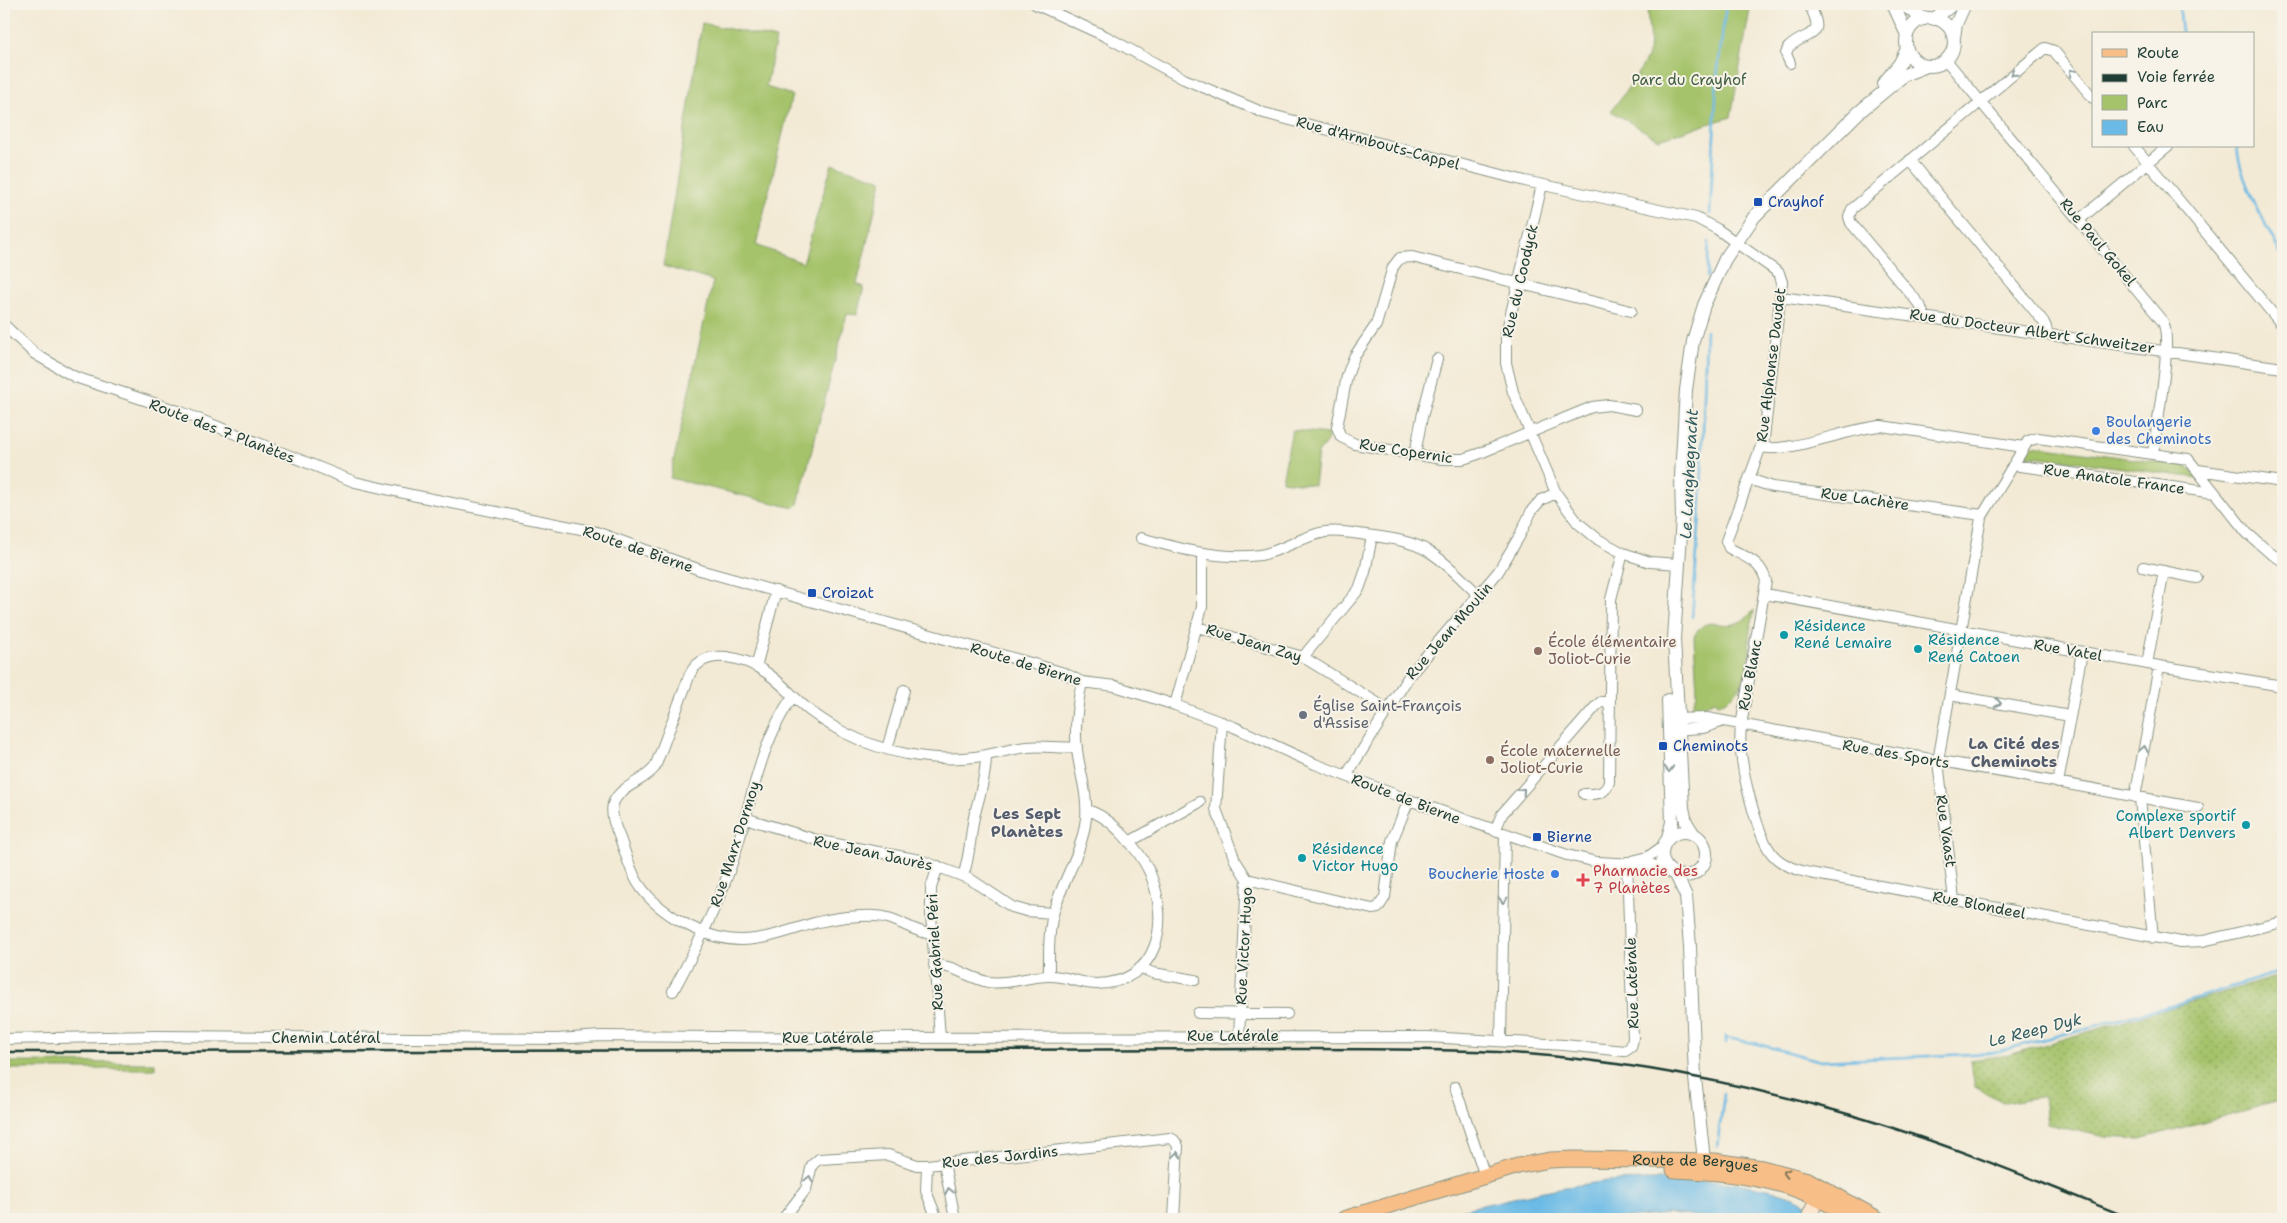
<svg xmlns="http://www.w3.org/2000/svg" width="2287" height="1223" font-family="'Shantell Sans',sans-serif">
	<style>
		.green { fill: #a5c36b; stroke: #628050 }
		.garden { fill: url(#garden-dots); stroke: #628050 }
		.water { fill: #6abae5; stroke: #447c8c }
		.lines { fill: none; stroke-linecap: round; stroke-linejoin: round }
		.stream { stroke: #6abae5; stroke-width: 2.5 }
		.minor-casing { stroke: #899484; stroke-width: 12 }
		.tertiary-casing { stroke: #899484; stroke-width: 14 }
		.secondary-casing { stroke: #899484; stroke-width: 16 }
		.primary-casing { stroke: #899484; stroke-width: 17 }
		.minor { stroke: #fff; stroke-width: 10 }
		.tertiary { stroke: #fff; stroke-width: 12 }
		.secondary { stroke: #fce5cf; stroke-width: 14 }
		.primary { stroke: #f7be87; stroke-width: 15 }
		.rail { stroke: #1f3d34; stroke-width: 2.5 }
		.oneway { stroke: #8f9e9a }
		.oneway2 { stroke: #807759 }
		.transit-dot { fill: #1a4fb4; stroke: #f7f3e8; stroke-width: 2 }
		.shop-dot { fill: #3f7fe0; stroke: #f7f3e8; stroke-width: 2 }
		.culture-dot { fill: #0f9aa8; stroke: #f7f3e8; stroke-width: 2 }
		.education-dot { fill: #8d6e63; stroke: #f7f3e8; stroke-width: 2 }
		.worship-dot { fill: #6b7280; stroke: #f7f3e8; stroke-width: 2 }
		.health-dot { fill: #e0444e; stroke: #f7f3e8; stroke-width: 2 }
		.labels { text-anchor: middle; dominant-baseline: central; stroke-width: 4; stroke-linejoin: round; paint-order: stroke }
		.park-label { font-size: 15px; fill: #405e42; stroke: #f7f3e8 }
		.street-label { font-size: 15px; fill: #1f3d34; stroke: #f7f3e8 }
		.transit-label { font-size: 15px; fill: #164399; stroke: #f7f3e8; text-anchor: start }
		.shop-label { font-size: 15px; fill: #366cbe; stroke: #f7f3e8; text-anchor: start }
		.culture-label { font-size: 15px; fill: #0d838f; stroke: #f7f3e8; text-anchor: start }
		.education-label { font-size: 15px; fill: #785e54; stroke: #f7f3e8; text-anchor: start }
		.worship-label { font-size: 15px; fill: #5b616d; stroke: #f7f3e8; text-anchor: start }
		.health-label { font-size: 15px; fill: #be3a42; stroke: #f7f3e8; text-anchor: start }
		.water-label { font-size: 16px; font-style: italic; fill: #325c60; stroke: #f7f3e8 }
		.neighbourhood-label { font-size: 16px; font-weight: bold; fill: #545c6d; stroke: #f7f3e8 }
	</style>
	<defs>
		<pattern id="garden-dots" width="8" height="8" patternUnits="userSpaceOnUse" patternTransform="scale(1.25)"><rect width="8" height="8" fill="#a5c36b"/><path d="M2 2h.1M6 6h.1" fill="none" stroke="#86a059" stroke-width="1.8" stroke-linecap="round"/></pattern>
	</defs>
	<rect width="100%" height="100%" fill="#f7f3e8"/>
	<filter id="ink" filterUnits="userSpaceOnUse"><feTurbulence type="fractalNoise" baseFrequency=".02" numOctaves="2"/><feDisplacementMap in="SourceGraphic" scale="10" xChannelSelector="R" yChannelSelector="G"/><feConvolveMatrix kernelMatrix="1 2 1 2 8 2 1 2 1" color-interpolation-filters="sRGB"/></filter>
	<filter id="wash" filterUnits="userSpaceOnUse"><feTurbulence type="fractalNoise" baseFrequency=".0096" numOctaves="4" result="noise"/><feDisplacementMap in="SourceGraphic" scale="20" xChannelSelector="R" yChannelSelector="G"/><feGaussianBlur stdDeviation="1.12" result="paint"/><feColorMatrix in="noise" values="0 0 0 0 0 0 0 0 0 0 0 0 0 0 0 0 0 1.4 0 .05"/><feComposite in="paint" operator="in"/></filter>
	<g filter="url(#wash)">
		<rect width="100%" height="100%" fill="#f3ead5"/>
		<path class="green" d="M1649,4H1751L1731,117L1658,139L1611,111C1620,99 1647,64 1649,51C1652,36 1645,20 1649,4Z
			M702,23L776,39L766,87L792,95L756,245L803,263L832,164L882,180L857,284L864,287L857,315L847,314L798,504L794,508L670,478L713,281L663,266Z
			M1292,430L1328,434L1327,442L1318,453L1314,485L1282,481Z
			M2032,445L2186,466L2198,478L2026,455Z
			M1754,610C1753,619 1750,628 1749,638C1749,642 1750,645 1750,649C1749,674 1742,694 1718,704L1715,701L1697,708H1691L1697,694L1694,636C1706,615 1717,627 1734,624C1742,622 1749,616 1754,610Z
			M4,1062L155,1063V1069H4Z"/>
		<path class="garden" d="M2283,975V1100L2140,1139L2105,1137L2047,1124L2044,1096L2005,1103L1975,1087L1970,1060L2009,1055Z"/>
		<path class="water" d="M1656,1180C1704,1181 1753,1180 1798,1199C1811,1204 1823,1213 1836,1219H1733L1668,1214L1618,1219H1421L1553,1189L1607,1181Z"/>
		<g class="lines">
			<path class="stream" d="M2179,4L2182,34
				M2237,146C2239,181 2268,227 2283,259
				M1710,214L1717,77L1726,4
				M1707,277L1709,242
				M1692,617L1701,501L1706,331
				M1726,1038L1754,1043L1821,1061L1992,1053L2174,1005L2283,971
				M1726,1043V1036
				M1717,1147L1724,1094"/>
		</g>
	</g>
	<g filter="url(#ink)">
		<g class="lines">
			<g class="minor-casing">
				<path id="minor" d="M1035,4L1105,36L1184,79L1264,113L1525,181L1696,218L1717,229L1779,273L1782,282L1764,438L1726,541L1729,548C1745,557 1761,561 1766,581L1741,726C1740,737 1740,749 1742,760C1745,783 1758,838 1773,855C1782,865 1796,870 1810,873L2181,942L2203,941L2283,922
					M1946,60L2163,322C2173,342 2156,427 2153,454
					M1790,63L1786,54L1788,48C1807,29 1828,41 1809,4
					M2134,146L2283,326
					M1910,160L2043,321L2046,327L2047,334
					M1542,185L1506,334V363L1513,392L1556,493L1578,523L1599,540L1623,553L1650,562L1679,564
					M2079,220L2168,146
					M1781,297L2283,368
					M1631,311L1412,257L1400,258L1393,267L1376,325L1354,357L1347,376L1337,427L1341,437L1355,444L1442,459H1463L1478,454L1592,407L1609,405L1636,410
					M1924,316L1920,305L1851,223L1849,217L1852,209L2045,48L2054,51L2093,98
					M4,325L35,354L75,377L181,412L355,482L412,495L596,532L703,571L1027,662L1064,673L1082,682L1115,686L1175,705L1234,727L1315,764L1409,800L1567,855L1597,862L1653,865L1668,869
					M1761,447C1788,454 1849,428 1881,426L2024,447
					M1415,454L1422,417L1437,359
					M2013,465L2215,493
					M2198,470L2283,482
					M1749,479L1773,487L1982,515
					M1141,538C1180,549 1219,560 1260,555C1283,551 1302,536 1325,532C1339,530 1353,533 1366,535C1387,538 1410,540 1428,551C1447,562 1463,581 1480,596
					M2143,567L2197,578
					M1765,594L2159,666L2283,686
					M1197,627L1303,657L1387,709
					M1303,657L1359,589L1365,572L1372,536
					M2147,664L2164,571
					M756,667L776,591
					M1950,695L2070,716
					M1175,705L1202,607V554
					M1672,719L1707,718L2198,808
					M1222,722L1216,809L1235,860L1247,879L1372,909L1378,908L1385,897L1392,841L1409,800
					M1672,730L1703,728L1721,722
					M887,749L904,690
					M1346,776L1409,676L1498,572L1519,537L1532,510L1541,500L1556,493
					M2058,783L2082,652
					M1584,794C1596,794 1605,795 1609,782L1611,599L1623,553
					M2135,797L2159,666
					M2140,798L2153,938
					M745,818L820,841L920,860L970,879L1012,907L1026,911L1053,913
					M1495,831L1502,814L1596,706L1601,702L1610,701
					M1129,842L1200,802
					M1632,861L1648,857L1662,847
					M938,866L931,888V914L940,1038
					M963,876C970,857 970,837 974,817C979,797 986,777 986,755
					M1954,900L1938,761L1981,518L2028,441L2038,438L2188,459L2247,533L2270,553L2283,561
					M932,934C911,932 896,916 875,916C856,915 836,918 818,922C793,929 767,940 741,940C705,940 657,913 638,883C630,870 626,855 621,841C617,830 610,817 613,804C619,786 644,782 655,767L690,674C705,645 746,658 767,673C783,684 795,699 810,711C821,719 833,727 845,733C884,753 932,762 975,757C992,755 1009,749 1027,747C1044,745 1060,749 1077,747
					M934,965C954,965 969,978 988,982C1009,985 1028,976 1049,976C1065,975 1080,984 1097,984C1160,982 1170,922 1150,873C1140,851 1111,816 1087,810
					M1140,968L1153,973L1195,980
					M1049,976C1049,953 1048,929 1055,907C1065,876 1082,853 1086,818C1088,794 1080,774 1077,750C1074,727 1077,705 1082,682
					M673,991C696,949 718,906 733,860C751,805 759,744 793,696
					M1198,1013L1287,1014
					M1239,1036L1247,879
					M4,1039L155,1036L557,1039L601,1036L842,1038L1428,1037L1564,1045L1625,1051L1631,1047L1633,1039L1627,862
					M1501,1040L1505,834
					M1455,1087L1485,1176
					M944,1163L955,1219
					M927,1165L926,1191L937,1219
					M783,1219L806,1189L812,1165L819,1159L888,1155L917,1165H927L1170,1138L1174,1140L1178,1146L1174,1219"/>
			</g>
			<g class="tertiary-casing">
				<path id="tertiary" d="M1893,4L1907,35
					M1902,4L1924,19
					M1906 42a24 24 0 1 1 48 0a24 24 0 1 1-48 0Z
					M1934,19L1953,4
					M1954,37L1956,24L1965,4
					M1883,84L1900,63L1907,49
					M1662 854a22 22 0 1 1 44 0a22 22 0 1 1-44 0Z
					M1693,833L1686,822L1683,808L1674,639L1682,518L1681,476L1686,390L1693,341L1704,305L1725,259L1754,217L1858,113L1904,75L1927,66
					M1668,838L1672,822L1668,700
					M1676,875L1686,896L1690,947L1695,1078L1705,1169"/>
			</g>
			<g class="secondary-casing">
				<path id="secondary" d="M1808,1219L1822,1188"/>
			</g>
			<g class="primary-casing">
				<g id="primary">
					<path d="M1674,1170C1717,1172 1763,1176 1803,1192C1822,1200 1840,1210 1858,1219"/>
					<path id="s1" d="M1344,1219L1518,1166L1550,1160L1574,1159L1715,1161L1762,1168L1808,1180L1878,1219"/>
				</g>
			</g>
			<use href="#minor" class="minor"/>
			<use href="#tertiary" class="tertiary"/>
			<use href="#secondary" class="secondary"/>
			<use href="#primary" class="primary"/>
			<path class="rail" d="M4,1052L1311,1049C1374,1049 1436,1049 1498,1052C1612,1059 1727,1080 1837,1111C1937,1139 2035,1180 2132,1219"/>
		</g>
		<defs><path id="oneway-chevron" d="M-2-3.5L2.5 0L-2 3.5" fill="none" stroke-width="1.6" stroke-linecap="round" stroke-linejoin="round" transform="scale(1.25)"/></defs>
		<g class="oneway">
			<use href="#oneway-chevron" transform="translate(2072 72) rotate(-130)"/>
			<use href="#oneway-chevron" transform="translate(2014 73) rotate(141)"/>
			<use href="#oneway-chevron" transform="translate(1998 703) rotate(10)"/>
			<use href="#oneway-chevron" transform="translate(2144 749) rotate(-80)"/>
			<use href="#oneway-chevron" transform="translate(1669 769) rotate(88)"/>
			<use href="#oneway-chevron" transform="translate(1522 791) rotate(-49)"/>
			<use href="#oneway-chevron" transform="translate(1503 900) rotate(91)"/>
			<use href="#oneway-chevron" transform="translate(1177 1155) rotate(-87)"/>
			<use href="#oneway-chevron" transform="translate(809 1179) rotate(-78)"/>
			<use href="#oneway-chevron" transform="translate(949 1191) rotate(-101)"/>
		</g>
		<use class="oneway2" href="#oneway-chevron" transform="translate(1786 1173) rotate(-166)"/>
	</g>
	<g class="transit-dot">
		<rect x="1753" y="197" width="10" height="10" rx="2.5"/>
		<rect x="807" y="588" width="10" height="10" rx="2.5"/>
		<rect x="1658" y="741" width="10" height="10" rx="2.5"/>
		<rect x="1532" y="832" width="10" height="10" rx="2.5"/>
	</g>
	<g class="shop-dot">
		<circle cx="2096" cy="431" r="5"/>
		<circle cx="1555" cy="874" r="5"/>
	</g>
	<g class="culture-dot">
		<circle cx="1784" cy="635" r="5"/>
		<circle cx="1918" cy="649" r="5"/>
		<circle cx="2246" cy="825" r="5"/>
		<circle cx="1302" cy="858" r="5"/>
	</g>
	<g class="education-dot">
		<circle cx="1538" cy="651" r="5"/>
		<circle cx="1490" cy="760" r="5"/>
	</g>
	<circle class="worship-dot" cx="1303" cy="715" r="5"/>
	<path class="health-dot" d="M1580.5 872.5h5v5h5v5h-5v5h-5v-5h-5v-5h5z"/>
	<g class="labels">
		<g class="park-label">
			<text x="1689" y="80">Parc du Crayhof</text>
		</g>
		<g class="street-label">
			<text transform="translate(1378 143) rotate(15)">Rue d'Armbouts-Cappel</text>
			<text transform="translate(2098 242) rotate(50)">Rue Paul Gokel</text>
			<text transform="translate(1520 281) rotate(-77)">Rue du Coodyck</text>
			<text transform="translate(2032 331) rotate(8)">Rue du Docteur Albert Schweitzer</text>
			<text transform="translate(1771 365) rotate(-83)">Rue Alphonse Daudet</text>
			<text transform="translate(222 431) rotate(21)">Route des 7 Planètes</text>
			<text transform="translate(1406 451) rotate(9)">Rue Copernic</text>
			<text transform="translate(2114 479) rotate(8)">Rue Anatole France</text>
			<text transform="translate(1865 499) rotate(8)">Rue Lachère</text>
			<text transform="translate(638 549) rotate(19)">Route de Bierne</text>
			<text transform="translate(1449 631) rotate(-49)">Rue Jean Moulin</text>
			<text transform="translate(1254 643) rotate(17)">Rue Jean Zay</text>
			<text transform="translate(2068 650) rotate(10)">Rue Vatel</text>
			<text transform="translate(1026 664) rotate(17)">Route de Bierne</text>
			<text transform="translate(1750 675) rotate(-79)">Rue Blanc</text>
			<text transform="translate(1896 754) rotate(10)">Rue des Sports</text>
			<text transform="translate(1406 799) rotate(21)">Route de Bierne</text>
			<text transform="translate(1946 831) rotate(82)">Rue Vaast</text>
			<text transform="translate(735 844) rotate(-72)">Rue Marx Dormoy</text>
			<text transform="translate(873 853) rotate(12)">Rue Jean Jaurès</text>
			<text transform="translate(1979 905) rotate(11)">Rue Blondeel</text>
			<text transform="translate(1244 946) rotate(-87)">Rue Victor Hugo</text>
			<text transform="translate(935 952) rotate(-93)">Rue Gabriel Péri</text>
			<text transform="translate(1632 983) rotate(-92)">Rue Latérale</text>
			<text x="1233" y="1036">Rue Latérale</text>
			<text x="326" y="1038">Chemin Latéral</text>
			<text x="828" y="1038">Rue Latérale</text>
			<text transform="translate(1000 1157) rotate(-6)">Rue des Jardins</text>
			<text stroke="none"><textPath href="#s1" startOffset="360">Route de Bergues</textPath></text>
		</g>
		<g class="transit-label">
			<text x="1768" y="202">Crayhof</text>
			<text x="822" y="593">Croizat</text>
			<text x="1673" y="746">Cheminots</text>
			<text x="1547" y="837">Bierne</text>
		</g>
		<g class="shop-label">
			<text x="2106" y="422">Boulangerie<tspan x="2106" dy="17">des Cheminots</tspan></text>
			<text x="1545" y="874" text-anchor="end">Boucherie Hoste</text>
		</g>
		<g class="culture-label">
			<text x="1794" y="626">Résidence<tspan x="1794" dy="17">René Lemaire</tspan></text>
			<text x="1928" y="640">Résidence<tspan x="1928" dy="17">René Catoen</tspan></text>
			<text x="2236" y="816" text-anchor="end">Complexe sportif<tspan x="2236" dy="17">Albert Denvers</tspan></text>
			<text x="1312" y="849">Résidence<tspan x="1312" dy="17">Victor Hugo</tspan></text>
		</g>
		<g class="education-label">
			<text x="1548" y="642">École élémentaire<tspan x="1548" dy="17">Joliot-Curie</tspan></text>
			<text x="1500" y="751">École maternelle<tspan x="1500" dy="17">Joliot-Curie</tspan></text>
		</g>
		<g class="worship-label">
			<text x="1313" y="706">Église Saint-François<tspan x="1313" dy="17">d'Assise</tspan></text>
		</g>
		<g class="health-label">
			<text x="1593" y="871">Pharmacie des<tspan x="1593" dy="17">7 Planètes</tspan></text>
		</g>
		<g class="water-label">
			<text transform="translate(1689 474) rotate(-87)">Le Langhegracht</text>
			<text transform="translate(2035 1030) rotate(-14)">Le Reep Dyk</text>
		</g>
		<g class="neighbourhood-label">
			<text x="2014" y="743">La Cité des<tspan x="2014" dy="18">Cheminots</tspan></text>
			<text x="1027" y="813">Les Sept<tspan x="1027" dy="18">Planètes</tspan></text>
		</g>
	</g>
	<rect width="2287" height="1223" fill="none" stroke="#f7f3e8" stroke-width="20"/>
	<rect x="2092" y="32" width="162" height="115" fill="#f7f3e8" stroke="#a1aaa0"/>
	<rect x="2102" y="49" width="25" height="8" fill="#f7be87" stroke="#a1aaa0"/>
	<text x="2137" y="58" font-size="15" fill="#1f3d34">Route</text>
	<rect x="2102" y="74" width="25" height="8" fill="#1f3d34" stroke="#a1aaa0"/>
	<text x="2137" y="82" font-size="15" fill="#1f3d34">Voie ferrée</text>
	<rect x="2102" y="95" width="25" height="15" fill="#a5c36b" stroke="#a1aaa0"/>
	<text x="2137" y="108" font-size="15" fill="#1f3d34">Parc</text>
	<rect x="2102" y="120" width="25" height="15" fill="#6abae5" stroke="#a1aaa0"/>
	<text x="2137" y="132" font-size="15" fill="#1f3d34">Eau</text>
</svg>
